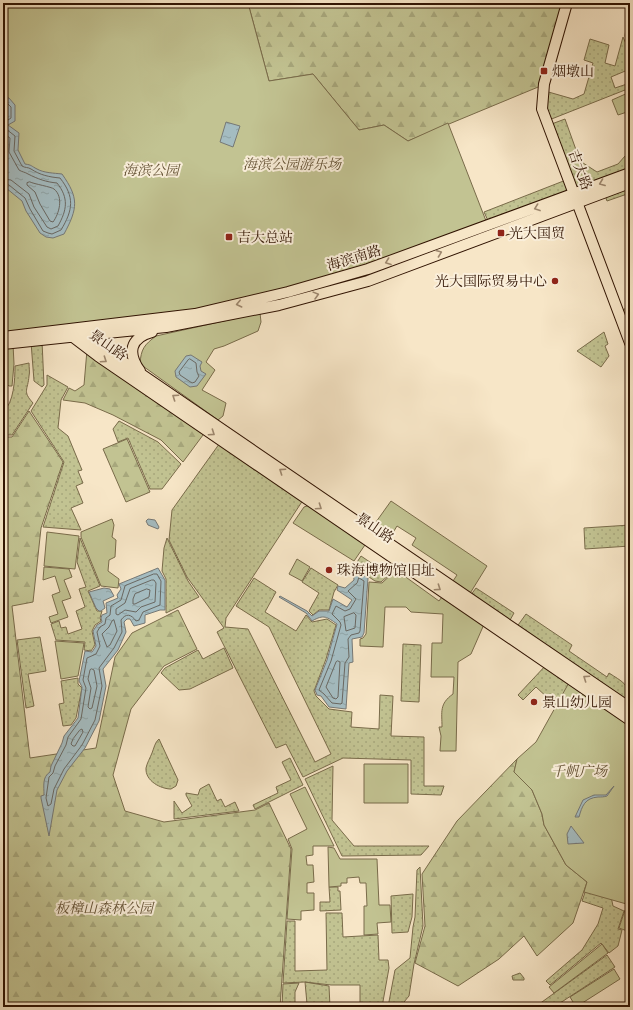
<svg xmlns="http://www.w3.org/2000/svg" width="633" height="1010" font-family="Alegreya,'Noto Serif SC',serif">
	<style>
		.grass { fill: url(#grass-dots); stroke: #796b4a }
		.forest { fill: url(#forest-firs); stroke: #796b4a }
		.park { fill: #c2c392; stroke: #796b4a }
		.water { fill: url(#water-ripples); stroke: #767875 }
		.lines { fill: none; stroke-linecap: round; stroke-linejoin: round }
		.shore { stroke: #6a6862; stroke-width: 1 }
		.major-casing { stroke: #301302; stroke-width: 12 }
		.major { stroke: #f7e6c7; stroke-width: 10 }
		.oneway { stroke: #9d876e }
		.poi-dot { fill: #8f2418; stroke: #faefdb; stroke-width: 1.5 }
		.labels { text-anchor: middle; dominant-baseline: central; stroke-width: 4; stroke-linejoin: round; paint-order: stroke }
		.poi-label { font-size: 14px; fill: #301302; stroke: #faefdb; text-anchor: start }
		.park-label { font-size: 14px; font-style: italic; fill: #635134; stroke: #faefdb }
		.street-label { font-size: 14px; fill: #301302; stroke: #faefdb }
	</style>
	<defs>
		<pattern id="grass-dots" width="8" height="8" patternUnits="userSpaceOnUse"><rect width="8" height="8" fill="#c2c392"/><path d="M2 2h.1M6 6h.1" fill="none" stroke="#a7a77c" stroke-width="1.8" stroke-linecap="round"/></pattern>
		<pattern id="forest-firs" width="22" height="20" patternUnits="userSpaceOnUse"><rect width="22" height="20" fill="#c2c392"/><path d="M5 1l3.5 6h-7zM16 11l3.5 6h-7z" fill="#a7a77c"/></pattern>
		<pattern id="water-ripples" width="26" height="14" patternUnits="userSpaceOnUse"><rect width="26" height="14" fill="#a4bcc1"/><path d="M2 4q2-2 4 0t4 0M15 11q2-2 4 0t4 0" fill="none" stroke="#8ea1a4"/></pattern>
	</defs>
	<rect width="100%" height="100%" fill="#f7e6c7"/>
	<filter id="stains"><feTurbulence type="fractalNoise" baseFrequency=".005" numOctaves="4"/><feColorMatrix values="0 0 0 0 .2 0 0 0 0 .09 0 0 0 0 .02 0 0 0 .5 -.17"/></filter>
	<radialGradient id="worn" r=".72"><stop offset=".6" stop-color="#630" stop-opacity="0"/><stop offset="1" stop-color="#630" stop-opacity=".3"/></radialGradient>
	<path class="grass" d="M623,37L630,53V69L611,77L615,88L630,83V88L549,120L544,108L545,91L573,99L584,94L593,63L584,60L590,39L609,45L605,63L615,66Z
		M565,119L580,161L597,172L618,164L625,156L629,155L630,171L574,192L549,125Z
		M566,180L571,192L489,223L484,212Z
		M630,184V193L607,201L604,193Z
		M630,307V338L619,311Z
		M604,332L608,344L605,346L609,356L601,367L577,351Z
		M42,341L44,385L42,387L34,381L31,342Z
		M29,363C29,368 30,372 29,376C28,390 22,391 33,403L12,435H3V412C14,403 15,379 15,366Z
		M47,375L68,387L61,400L58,428L68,436L82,470L78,471L83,483L76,486L83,503L71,508L81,530L43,527L64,462L31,411L47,385Z
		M119,421L158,442L181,464L162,489H150L128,438L118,442L113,429Z
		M222,440L305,497L226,618L225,627L248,629L315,762L331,754L269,627L236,606L254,578L276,592L265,612L296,631L306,615L312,622L327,619L336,625L326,659L314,691L316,696L329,709L352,712L351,727L379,729L380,695L393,696L391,736L424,737V786H444L441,795L411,794V760L343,758L303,777L286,744L276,748L217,632L224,628L187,577L169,540L172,510Z
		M630,525V546L585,549L584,528Z
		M80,538L100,586L88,591L96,609L97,611H102L100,618L101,621L95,625L92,631L95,645L91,651L84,650L85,642L56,640L51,624L59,621L61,628L66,627L68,634L82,629L76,611L85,607L79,589L86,587L77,562Z
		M167,538L188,581L199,597L166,613V579L162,571L164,548Z
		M361,556L389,575L381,582L375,581L354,567Z
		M311,568L338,585L334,592L329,610H319L313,615L309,611L319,593L302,582Z
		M476,588L514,613L509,622L470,596Z
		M526,614L572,645L569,651L607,677L609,673C621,681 630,684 630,700L617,697L516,628Z
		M40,637L46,671L28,674L34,706L26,708L17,640Z
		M403,644L421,645L419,702L401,701Z
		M224,648L233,668L190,689L179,690L161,673L165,668L198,650L203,659Z
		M547,664L582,688L562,711L536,687L523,700L518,695Z
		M78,678V684L82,688L76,718L71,725L63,726L59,704L64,703L61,681Z
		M159,739L178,780L176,786L171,789C161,789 145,781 146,768C147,763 150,758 152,753C154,748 155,742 159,739Z
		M290,758L303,785L255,809L253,805L278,793L276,787L291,780L282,762Z
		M333,766L332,820L354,846H429L421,855L342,856L305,779Z
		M209,784L217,801L221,799L225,807L235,802L239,811L174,819V801L182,813L192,806L186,795V793L198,795L200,789Z
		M420,867L423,926L414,964L409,996L404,1002L403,1007H388L395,970L410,958L413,927L415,917L417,870Z
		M589,881L609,887L613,906L624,911L618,929L622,930L618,946L609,953L601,943L550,985L546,981L582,950L598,924L603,908L582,901Z
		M329,887H338V891H340L341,910L320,911V902H330Z
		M413,894L412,917L408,932L392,933L391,896Z
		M326,913H342L343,937L378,935L379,960H388L389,968L382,1007H337L360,1006V985H331L305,982L283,983L287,921H295V971L327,970Z
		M607,955L615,967L554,1007H535Z
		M520,973L524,978V980H513L512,976Z
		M305,982L329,986L330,1007H282L283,984L299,983L295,992V1005L307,1004Z"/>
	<path class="forest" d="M248,3H566L543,85L408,141L384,125L359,130L313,74L269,81Z
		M87,350L206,431L183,462L161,440L113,415L85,403L63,400L69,388L75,391L84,385Z
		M29,411L63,462L41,528L33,602L12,606L30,758L96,748L115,657L132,633L178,610L197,649L164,666L131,709L113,775L125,811L164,822L255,810L269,803L291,849L280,1007H3V437H12Z
		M127,439L150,492L126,502L103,449Z
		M517,759L514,772L532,790L542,814L544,825L566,865L587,882L573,923L537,956L524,936L499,959L458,986L415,963L425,926L422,874L457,821Z"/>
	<path class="park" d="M3,3H248L269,81L313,74L359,130L384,125L408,141L448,123L488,226L368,269L195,314L3,336Z
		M630,26V49L625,36L626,28Z
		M630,92V111L618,115L612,100Z
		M260,313L261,322L258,331L224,346L214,349L206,362L215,370L202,390L226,403L223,416L218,420L140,364C141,349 144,345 156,336Z
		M13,344L14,364L12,386H9L3,381V345Z
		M391,501L487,566L469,595L451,584L457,575L412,545L416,538L397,526L388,541L371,529Z
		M313,504L367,542L354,561L293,523L304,507Z
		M112,519L114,525L112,537L116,540L115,557L109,560L108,571L119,579L118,588L101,586L81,537V532Z
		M47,532L79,536L75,569L44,566Z
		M297,559L310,567L302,581L289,574Z
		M44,567L69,569L72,577L64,580L71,598L62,601L68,617L51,623L49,617L58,614L52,595L60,592L55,576L43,580Z
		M396,570L439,601L444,594L485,622L471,654L458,662L456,751H440L441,736L439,727H442C442,712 439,704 453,694L454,677H431L432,643H442L443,614L411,612L406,607H385L383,647L360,646V639L363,638L366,634L369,582L382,583Z
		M55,641L84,643L78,676L61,679Z
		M571,679L630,720V905L584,892L587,882L566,865L544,825L542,814L532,790L514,772L517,759L536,742Z
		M364,764H408V803H364Z
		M305,787L334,846H313V855L306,856L307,865H313L314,882L307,883V893H314V910L301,911V920L287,919L292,849L288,839L307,829L290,794Z
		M328,847L334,848L340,859H377L379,905H390L391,922L377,923L378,934L364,935V906H367L366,883H360L359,877L347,878V883H341V886L329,887Z
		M625,910L630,912V932L619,928Z
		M602,944L608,953L554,993L549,987Z
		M614,969L620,979L576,1007L570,997Z"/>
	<path class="water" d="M3,97L9,98L15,105V121L8,125L19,133L18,150L25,164C32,165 31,166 37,169C44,173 54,173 62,174C79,198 78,208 64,234L53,238L46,237L40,233L26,211L22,201L6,188H3Z
		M226,122L240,126L233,147L220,142Z
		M191,355L202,362L200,366L201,371L206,374L197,386L190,387L176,377L175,371L186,356Z
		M148,519L155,520L159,527L158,529L148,525L146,521Z
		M158,568L165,580V610H160L145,615V623L134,626L130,619H127L124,622L126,632L118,650L103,669L106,686L99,721L85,748L67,771L57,790L49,836L41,798V796L44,795C44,786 42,777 50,772L51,766L62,743L64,736L78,718L82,687L79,681L85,651L92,652L96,646L93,631L97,625L102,622L101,618L102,615L107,613L106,603L118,598L117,595L121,589L119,584Z
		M353,568L368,578L364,633L362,637L352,639L353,662L349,663L346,709L329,707L321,696L317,695L315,690L327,660L337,624C327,617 324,614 312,621L306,613L279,597L280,596L307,611L312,616L319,611H329L333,599L347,607L352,600L337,590L338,586L345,588L354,580Z
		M104,588L110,589L114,596L103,601L105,608L101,611H99L96,608L89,592Z
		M614,786L607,796C604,797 601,797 598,797C585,798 582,806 579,817H575L583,800L594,795H606Z
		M571,826L584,843L568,844L567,834Z"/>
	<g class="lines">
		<path class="shore" d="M3,101L6,102L11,107V118L5,122L4,126L6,129L15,136L14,151L22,166C25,168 28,167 31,169C40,175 49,177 60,178C75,197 73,210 61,230L52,234L48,233L43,231L30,209L25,198L9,185L3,184
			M3,133L10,138L9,152L19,170C22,172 25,172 28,174C38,179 46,182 57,183C69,198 67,210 58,226L51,229L47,227L34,207L29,194L11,180L3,179
			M30,182C34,184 52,187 54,189C64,197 59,214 53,222L50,221L40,204L35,192L27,185V183Z
			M190,359L196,363L197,372L199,376L195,382L192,383L180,375L179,372L188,360Z
			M154,574H157L161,581L160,605L143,612L139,620L136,621C131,614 126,613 121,620L122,632L114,648L99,668L102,686L95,720L82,745L64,769L54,789L51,804L48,806L46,798L49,777L53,773L55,766L66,745L68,737L81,719L86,688L83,680L87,658L96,654L100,646L97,632L100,627L105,624L106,618L110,615L111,606L121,600L125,586Z
			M359,578L364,581L360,631L359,633L351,635L348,639L349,657L345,663L342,703L341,704L332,703L324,694L319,690L331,661L341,625L340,622L332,614L336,606L345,611L350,609L356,599L348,591L357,583Z
			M152,580H154L156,583L155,602L141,607L136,612L125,610L118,615L116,614V609L125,603L130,589Z
			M147,589L150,590L149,597L135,604H133V599L135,594Z
			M354,613L356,615L355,628L346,631L344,617Z
			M114,620L117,631L110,645L107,647L102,634L109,627L112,621Z
			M338,661L340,662L338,697L336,699L333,698L326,687L336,662Z
			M92,669L94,670L97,686L92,708L90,709L88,707L91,688L88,679L90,670Z
			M80,730L82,729L83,732L75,746H73L71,744L73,739Z"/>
		<g class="major-casing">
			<path id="major" d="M567,3L544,84L542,109L630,343
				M75,329L630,708
				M3,337L195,314L288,292L368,269L630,173
				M73,337L98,356L630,720
				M3,344L107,333L166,327L279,305L368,281L630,183
				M140,371C127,353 130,338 152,332"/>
		</g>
		<use href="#major" class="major"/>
	</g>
	<defs><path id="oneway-chevron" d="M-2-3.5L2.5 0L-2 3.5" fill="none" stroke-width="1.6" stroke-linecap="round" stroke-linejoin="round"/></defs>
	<g class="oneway">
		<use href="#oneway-chevron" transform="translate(602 183) rotate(159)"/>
		<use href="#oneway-chevron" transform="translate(537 208) rotate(160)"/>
		<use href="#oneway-chevron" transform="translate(439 253) rotate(-21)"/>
		<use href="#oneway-chevron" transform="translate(388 262) rotate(160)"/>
		<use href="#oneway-chevron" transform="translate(316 295) rotate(-15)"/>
		<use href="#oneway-chevron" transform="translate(239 304) rotate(167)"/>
		<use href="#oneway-chevron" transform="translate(104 360) rotate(34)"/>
		<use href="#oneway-chevron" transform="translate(175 397) rotate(-146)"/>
		<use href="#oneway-chevron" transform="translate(212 433) rotate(34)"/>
		<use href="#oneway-chevron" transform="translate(282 471) rotate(-146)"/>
		<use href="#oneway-chevron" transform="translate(319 507) rotate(34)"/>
		<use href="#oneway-chevron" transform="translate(438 588) rotate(34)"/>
		<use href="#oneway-chevron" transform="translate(586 678) rotate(-146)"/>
	</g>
	<g class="poi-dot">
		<rect x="540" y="67" width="8" height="8" rx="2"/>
		<rect x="497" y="229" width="8" height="8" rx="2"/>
		<rect x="225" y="233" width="8" height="8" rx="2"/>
		<circle cx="555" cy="281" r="4"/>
		<circle cx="329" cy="570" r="4"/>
		<circle cx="534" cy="702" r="4"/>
	</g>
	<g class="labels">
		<g class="poi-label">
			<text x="552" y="71">烟墩山</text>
			<text x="509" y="233">光大国贸</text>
			<text x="237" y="237">吉大总站</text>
			<text x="547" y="281" text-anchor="end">光大国际贸易中心</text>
			<text x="337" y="570">珠海博物馆旧址</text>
			<text x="542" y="702">景山幼儿园</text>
		</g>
		<g class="park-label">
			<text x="292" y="164">海滨公园游乐场</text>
			<text x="151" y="170">海滨公园</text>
			<text x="579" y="771">千帆广场</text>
			<text x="104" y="908">板樟山森林公园</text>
		</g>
		<g class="street-label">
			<text transform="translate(580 170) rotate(70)">吉大路</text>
			<text transform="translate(354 258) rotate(-17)">海滨南路</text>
			<text transform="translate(108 345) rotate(35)">景山路</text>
			<text transform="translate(375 528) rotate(34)">景山路</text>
		</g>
	</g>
	<rect width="633" height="1010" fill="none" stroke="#f7e6c7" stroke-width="16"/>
	<rect x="4" y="4" width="625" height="1002" fill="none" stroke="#301302" stroke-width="2"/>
	<rect x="8" y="8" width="617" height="994" fill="none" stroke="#301302"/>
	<rect width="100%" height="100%" filter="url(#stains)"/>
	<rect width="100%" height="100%" fill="url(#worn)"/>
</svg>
